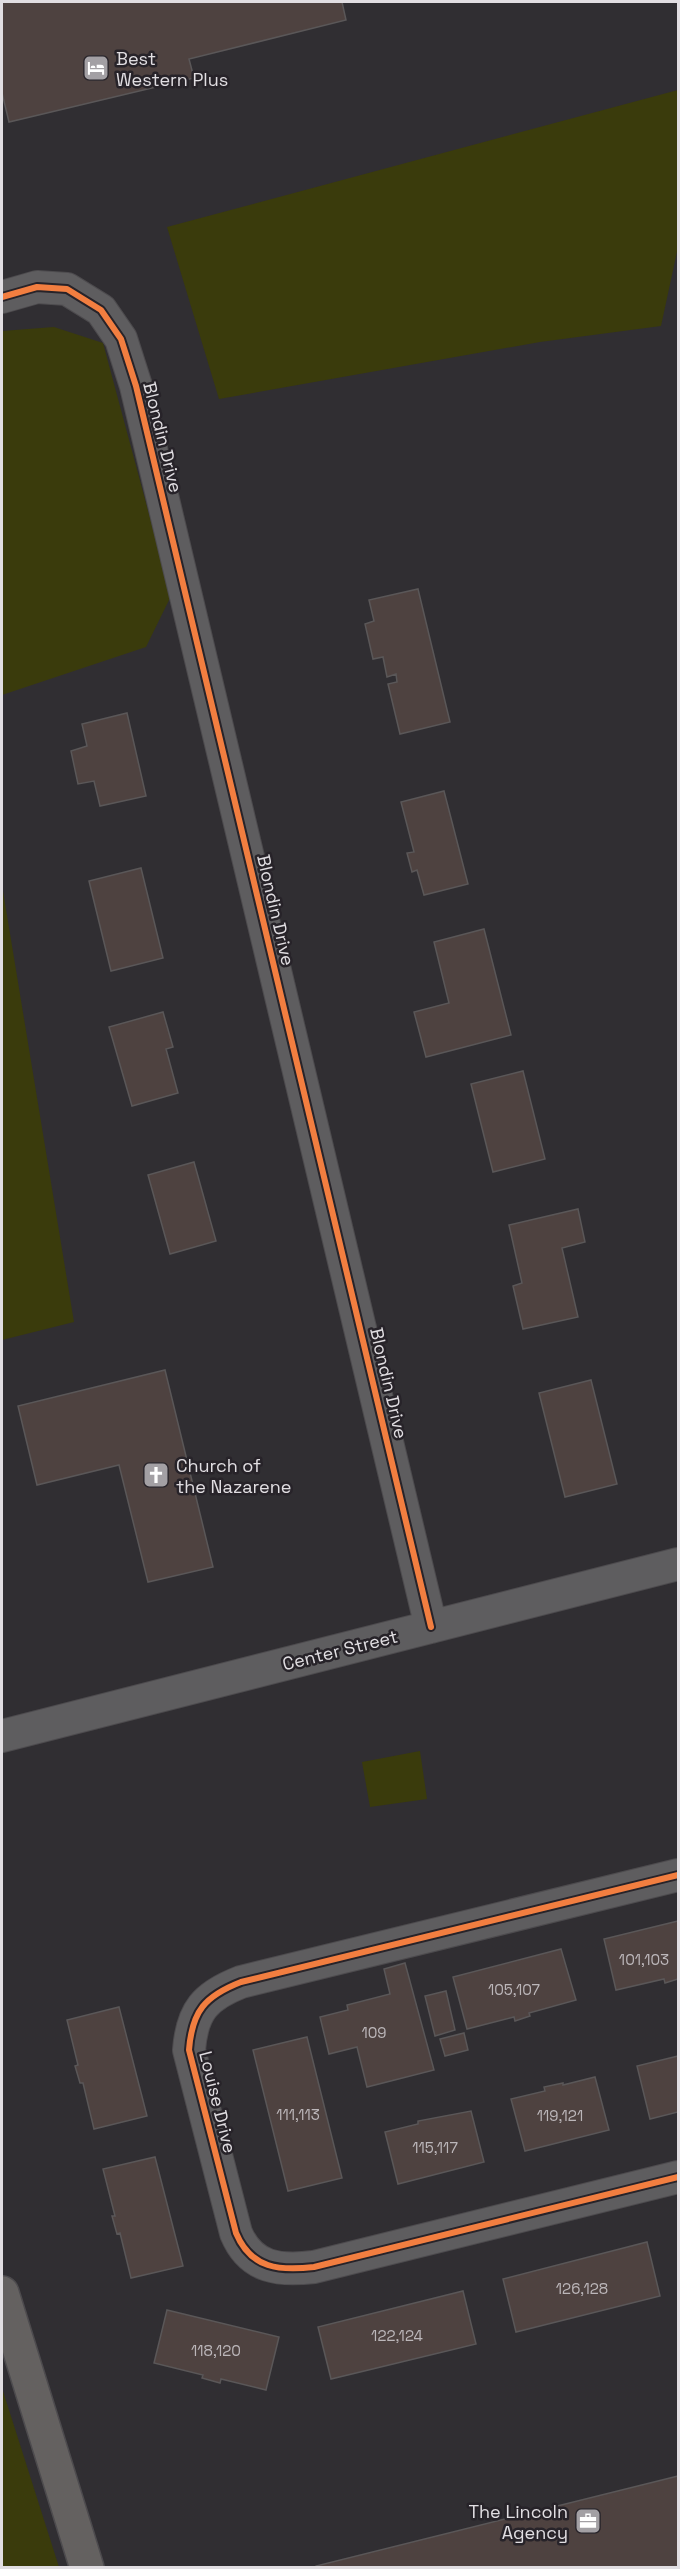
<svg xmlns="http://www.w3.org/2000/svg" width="680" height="2569" font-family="'Space Grotesk',sans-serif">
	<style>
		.green { fill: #3a3b0c }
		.building { fill: #4e4240; stroke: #5a5758; stroke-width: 1.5 }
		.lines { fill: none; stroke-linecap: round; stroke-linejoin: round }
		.minor-casing { stroke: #4d4b4e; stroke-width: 34 }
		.secondary-casing { stroke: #4d4b4e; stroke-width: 36 }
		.minor { stroke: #5e5d5f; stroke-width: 32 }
		.secondary { stroke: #646160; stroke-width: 33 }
		.cycleway-casing { stroke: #272329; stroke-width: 10 }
		.cycleway { stroke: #f27e40; stroke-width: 6 }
		.labels { text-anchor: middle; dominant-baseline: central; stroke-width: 5; stroke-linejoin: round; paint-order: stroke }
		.number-label { font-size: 15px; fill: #bcb7ba }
		.poi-label { font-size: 18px; fill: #e1dee2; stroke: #272329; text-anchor: start }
		.street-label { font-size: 18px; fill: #e1dee2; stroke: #272329 }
	</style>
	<rect width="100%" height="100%" fill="#302e32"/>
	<path class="green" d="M678,90V247L661,326L540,342L219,399L167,227Z
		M54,327L103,343L171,596L146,647L2,695V331Z
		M2,885L74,1322L2,1340Z
		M420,1751L427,1799L370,1807L362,1762Z
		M2,2388L59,2567H2Z"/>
	<path class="building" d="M2,2H342L346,20L189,59L194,78L9,122L2,93Z
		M418,589L450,722L400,734L388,684L397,682L396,674L387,677L383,657L373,659L365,624L374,621L369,600Z
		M127,713L146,796L100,806L94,781L78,784L71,751L87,746L82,724Z
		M444,791L468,884L424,895L417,870L412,872L407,853L414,852L401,802Z
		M141,868L163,958L111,971L89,881Z
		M484,929L511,1035L426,1057L414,1012L449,1003L434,942Z
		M163,1012L173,1047L166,1049L178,1093L132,1106L109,1027Z
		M523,1071L545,1159L493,1172L471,1084Z
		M194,1162L216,1241L170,1254L148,1175Z
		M578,1209L585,1242L562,1248L578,1317L523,1329L513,1286L522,1283L509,1225Z
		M165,1370L213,1567L148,1582L119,1465L37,1485L18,1406Z
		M591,1380L617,1484L565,1497L539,1393Z
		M678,1921V1979L665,1983L664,1979L616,1990L604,1939Z
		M561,1949L576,2000L529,2013L530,2016L515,2021L514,2017L467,2029L453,1977Z
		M405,1963L434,2070L367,2087L357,2047L329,2054L320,2017L348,2010L347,2005L390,1994L384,1969Z
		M446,1991L455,2030L435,2036L425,1996Z
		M119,2007L147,2116L94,2129L83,2083H80L75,2066L78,2065L67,2020Z
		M464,2033L468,2050L445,2056L440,2039Z
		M307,2037L342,2178L288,2191L253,2050Z
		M678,2056V2112L650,2119L637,2066Z
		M595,2077L609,2130L525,2151L511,2099L545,2091L544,2087L563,2083V2085Z
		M471,2111L484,2162L398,2184L385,2132L418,2124V2121Z
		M155,2157L183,2266L131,2278L120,2233L117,2234L112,2216H115L103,2169Z
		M647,2242L660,2296L516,2332L503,2279Z
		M463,2291L476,2344L331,2379L318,2327Z
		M167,2310L279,2337L266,2390L221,2379L220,2383L202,2378L203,2375L154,2363Z
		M678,2476V2568H316V2566Z"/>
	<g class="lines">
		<g class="minor-casing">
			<path id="minor" d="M2,297L37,287L67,289L101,310L121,339L136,386L431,1627
				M2,1736L678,1564
				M678,1875L241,1982C205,1996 192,2011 189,2050L236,2233C251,2269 280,2271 314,2267L678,2177"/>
		</g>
		<g class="secondary-casing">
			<path id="secondary" d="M2,2293L87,2568"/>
		</g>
		<use href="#minor" class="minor"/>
		<use href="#secondary" class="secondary"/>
		<g class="cycleway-casing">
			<path id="cycleway" d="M2,297L37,287L67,289L101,310L121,339L136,386L431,1627
				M678,1875L241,1982C205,1996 192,2011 189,2050L236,2233C251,2269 280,2271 314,2267L678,2177"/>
		</g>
		<use href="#cycleway" class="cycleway"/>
	</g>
	<defs>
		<g id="hotel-square" transform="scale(1.35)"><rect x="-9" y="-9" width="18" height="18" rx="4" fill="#a3a0a4" stroke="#272329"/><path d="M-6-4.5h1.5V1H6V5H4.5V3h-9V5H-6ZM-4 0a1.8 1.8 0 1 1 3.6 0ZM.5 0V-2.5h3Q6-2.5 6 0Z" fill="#fff"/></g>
		<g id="church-square" transform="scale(1.35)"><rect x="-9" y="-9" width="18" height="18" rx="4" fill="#a3a0a4" stroke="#272329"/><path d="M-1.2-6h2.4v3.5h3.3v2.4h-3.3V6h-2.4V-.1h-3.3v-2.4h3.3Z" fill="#fff"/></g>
		<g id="office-square" transform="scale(1.35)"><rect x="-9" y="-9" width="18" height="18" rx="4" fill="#a3a0a4" stroke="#272329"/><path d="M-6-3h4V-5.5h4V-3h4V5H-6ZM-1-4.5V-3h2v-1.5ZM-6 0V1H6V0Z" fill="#fff"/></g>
	</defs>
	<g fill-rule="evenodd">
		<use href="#hotel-square" x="96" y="68"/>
		<use href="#church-square" x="156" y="1475"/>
		<use href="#office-square" x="588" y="2521"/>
	</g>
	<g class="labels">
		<g class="number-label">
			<text x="644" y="1959">101,103</text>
			<text x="514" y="1989">105,107</text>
			<text x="374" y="2032">109</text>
			<text x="298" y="2114">111,113</text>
			<text x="560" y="2115">119,121</text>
			<text x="435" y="2147">115,117</text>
			<text x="582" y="2288">126,128</text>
			<text x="397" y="2335">122,124</text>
			<text x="216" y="2350">118,120</text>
		</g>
		<g class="poi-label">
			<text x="116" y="58">Best<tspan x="116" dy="21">Western Plus</tspan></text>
			<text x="176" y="1465">Church of<tspan x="176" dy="21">the Nazarene</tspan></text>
			<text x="568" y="2511" text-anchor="end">The Lincoln<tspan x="568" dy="21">Agency</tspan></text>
		</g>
		<g class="street-label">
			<text transform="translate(163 437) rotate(76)">Blondin Drive</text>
			<text transform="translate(276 910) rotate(77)">Blondin Drive</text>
			<text transform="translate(389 1383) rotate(77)">Blondin Drive</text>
			<text transform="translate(340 1650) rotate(-14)">Center Street</text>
			<text transform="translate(218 2102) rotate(76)">Louise Drive</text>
		</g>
	</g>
	<rect width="680" height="2569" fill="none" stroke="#e1dee2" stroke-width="6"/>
</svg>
